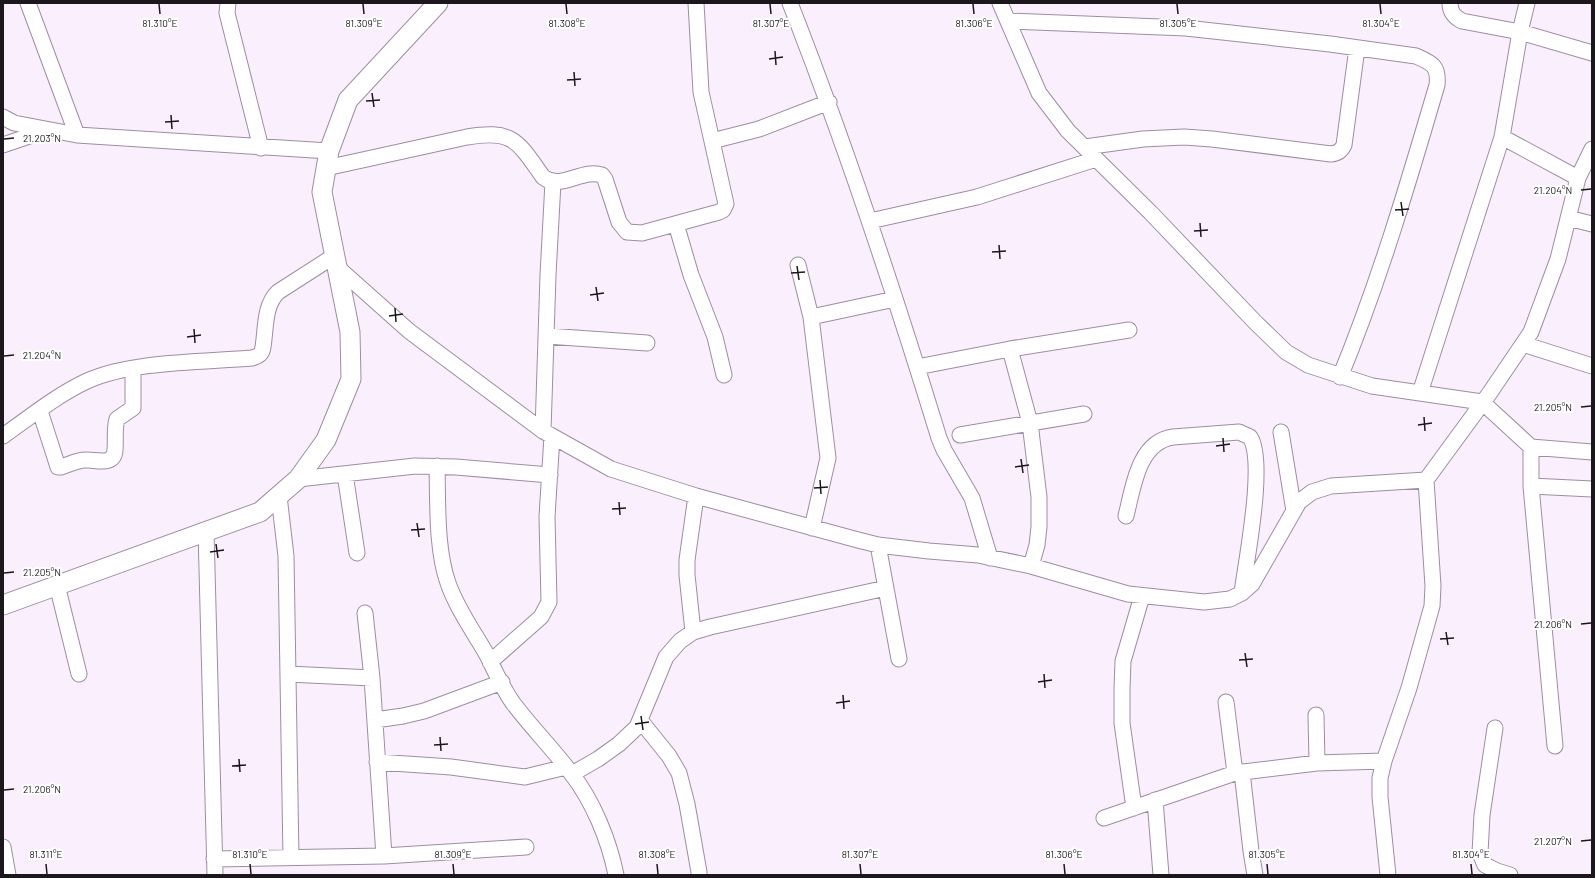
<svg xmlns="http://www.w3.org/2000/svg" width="1595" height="878" font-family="Barlow,sans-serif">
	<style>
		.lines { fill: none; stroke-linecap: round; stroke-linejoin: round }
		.minor-casing { stroke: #9e8da2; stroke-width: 17 }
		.major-casing { stroke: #9e8da2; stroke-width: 21 }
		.minor { stroke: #fff; stroke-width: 15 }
		.major { stroke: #fff; stroke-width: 19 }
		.ticks { fill: none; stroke: #1c161d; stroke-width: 1.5 }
		.ticks-label { font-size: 10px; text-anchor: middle; fill: #1c161d; stroke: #fff; stroke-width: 4; stroke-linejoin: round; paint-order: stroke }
	</style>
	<rect width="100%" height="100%" fill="#faf0fd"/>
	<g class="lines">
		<g class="minor-casing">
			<path id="minor" d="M28,3L77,135
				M228,3L227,13L261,148
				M790,3C846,146 894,291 939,438L944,450L972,498L990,558
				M1000,3L1039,93L1068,131L1151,213L1255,322L1286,352L1308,365L1372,386L1482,402L1531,447L1592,452
				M1450,3C1450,12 1454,17 1462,21L1520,32L1592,53
				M1008,21L1186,28L1330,44L1416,56C1432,63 1439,66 1437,85C1408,184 1379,282 1340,377
				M3,117L14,123L77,135L329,151
				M712,141L759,129L829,102
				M3,145L47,130
				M1085,147L1143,139L1184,137L1212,139L1331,154C1338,153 1341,151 1344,145L1357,48
				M326,168L467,137C514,129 518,142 543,177C561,191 582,168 602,175L605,179L619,222L627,232L642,233L719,212L723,210L726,204L701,92L696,3
				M1578,178L1592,149
				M1568,218L1592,224
				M870,221L977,197L1096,159
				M676,224L691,275L715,337L724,375
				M798,265L811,317L828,458L812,528
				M336,266L409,331L543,431L611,469L696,496L858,540L878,545L929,551L978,555L1031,566L1128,594L1204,602L1230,599L1242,593L1252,584L1299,502L1312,492L1331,486L1426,480L1433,586L1432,606L1409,688L1384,761L1380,778V797L1388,875
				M811,317L895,299
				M547,336L647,343
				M1523,344L1592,366
				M1010,349L1030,423L1039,497V527L1037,545L1031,566
				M917,367L1010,349L1129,330
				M1420,393L1502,137
				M40,411L58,467H61C68,465 77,460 85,460C95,459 114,467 115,450C116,440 114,429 117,419L133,408V369
				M543,431L548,275L553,182
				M1281,432L1294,511
				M960,435L1084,414
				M3,436C30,417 57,395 87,381C131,361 203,362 252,358C259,356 262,354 263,347C266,329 264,305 278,292L334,256
				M1531,447V486L1592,489
				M437,466C438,503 436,549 448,583C457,609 474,632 487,655C495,671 503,689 513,703C531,727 553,749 571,773C593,801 609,840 616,875
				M345,474L357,553
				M298,479L415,466L456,467L550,475
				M1426,480L1489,394L1531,332L1558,259L1578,178L1502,137L1520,32L1527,3
				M1531,486L1555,746
				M279,496L286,556L291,858
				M1126,516C1133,488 1138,442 1173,437L1239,432L1250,437C1266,462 1246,561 1242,593
				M206,531L215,875
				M878,545L899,659
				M57,585L79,674
				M365,613L372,678L384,856
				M693,632L687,575V560L696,496
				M490,662L541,617L549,602L547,517L552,436
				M288,674L372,678
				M1226,702L1235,773
				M1316,715L1317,763
				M375,720L403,716L424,711L502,682
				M640,720L669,756L679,773L687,804L699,872V875
				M1495,728L1482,815L1480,853L1485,865L1497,871L1510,875
				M377,762L451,767L525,777L566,767
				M1242,772L1251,851L1255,875
				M572,774L598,759L619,744L637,727L666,657L680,641L693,632L710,627L886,588
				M1155,800L1161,875
				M1134,808L1122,723V689L1123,661L1142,596
				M1104,818L1235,773L1317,763L1384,761
				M3,847L8,875
				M214,859L384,856L526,847"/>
		</g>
		<g class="major-casing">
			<path id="major" d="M3,605L260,512L298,479L326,440L351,379L350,332L322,192L329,151L348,100L438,3"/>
		</g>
		<use href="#minor" class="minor"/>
		<use href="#major" class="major"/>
	</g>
	<path class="ticks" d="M159,4L160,14M363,4L364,14M566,4L567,14M770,4L771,14M973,4L974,14M1177,4L1178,14M1380,4L1381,14M775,51L776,65M769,59L783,57M574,72L575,86M567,80L581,79M372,93L374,107M366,101L380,100M171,115L172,129M165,122L179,121M4,139L14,138M1581,190L1591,189M1401,202L1403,216M1395,210L1409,209M1200,223L1201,237M1194,231L1208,230M999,245L1000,259M992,252L1006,251M797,266L799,280M791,273L805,272M596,287L598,301M590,295L604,293M395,308L396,322M389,316L403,314M194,329L195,343M187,337L201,335M4,356L14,355M1581,407L1591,406M1424,417L1425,431M1418,425L1432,423M1223,438L1224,452M1216,446L1230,444M1021,459L1023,473M1015,467L1029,465M820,480L821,494M814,488L828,487M619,502L620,515M612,509L626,508M417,523L419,537M411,530L425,529M216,544L218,558M210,552L224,550M4,573L14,572M1581,624L1591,623M1446,632L1448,645M1440,639L1454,638M1245,653L1247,667M1239,660L1253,659M1044,674L1045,688M1038,682L1052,680M843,695L844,709M836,703L850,701M641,716L643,730M635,724L649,722M440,737L441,751M434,745L448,744M239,759L240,772M232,766L246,765M4,790L14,789M1581,841L1591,840M46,864L47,874M250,864L251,874M453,864L454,874M657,864L658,874M860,864L861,874M1064,864L1065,874M1267,864L1268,874M1471,864L1472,874"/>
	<g class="ticks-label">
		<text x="160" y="27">81.310°E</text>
		<text x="364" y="27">81.309°E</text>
		<text x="567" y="27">81.308°E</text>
		<text x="771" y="27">81.307°E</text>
		<text x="974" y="27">81.306°E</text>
		<text x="1178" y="27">81.305°E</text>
		<text x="1381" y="27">81.304°E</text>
		<text x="42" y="142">21.203°N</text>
		<text x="1553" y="194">21.204°N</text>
		<text x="42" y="359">21.204°N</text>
		<text x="1553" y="411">21.205°N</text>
		<text x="42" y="576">21.205°N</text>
		<text x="1553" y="628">21.206°N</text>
		<text x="42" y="793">21.206°N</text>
		<text x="1553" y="845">21.207°N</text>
		<text x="46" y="858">81.311°E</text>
		<text x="250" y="858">81.310°E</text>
		<text x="453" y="858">81.309°E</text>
		<text x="657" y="858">81.308°E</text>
		<text x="860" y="858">81.307°E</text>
		<text x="1064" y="858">81.306°E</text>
		<text x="1267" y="858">81.305°E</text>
		<text x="1471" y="858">81.304°E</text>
	</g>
	<rect width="1595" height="878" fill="none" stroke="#1c161d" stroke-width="8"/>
</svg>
